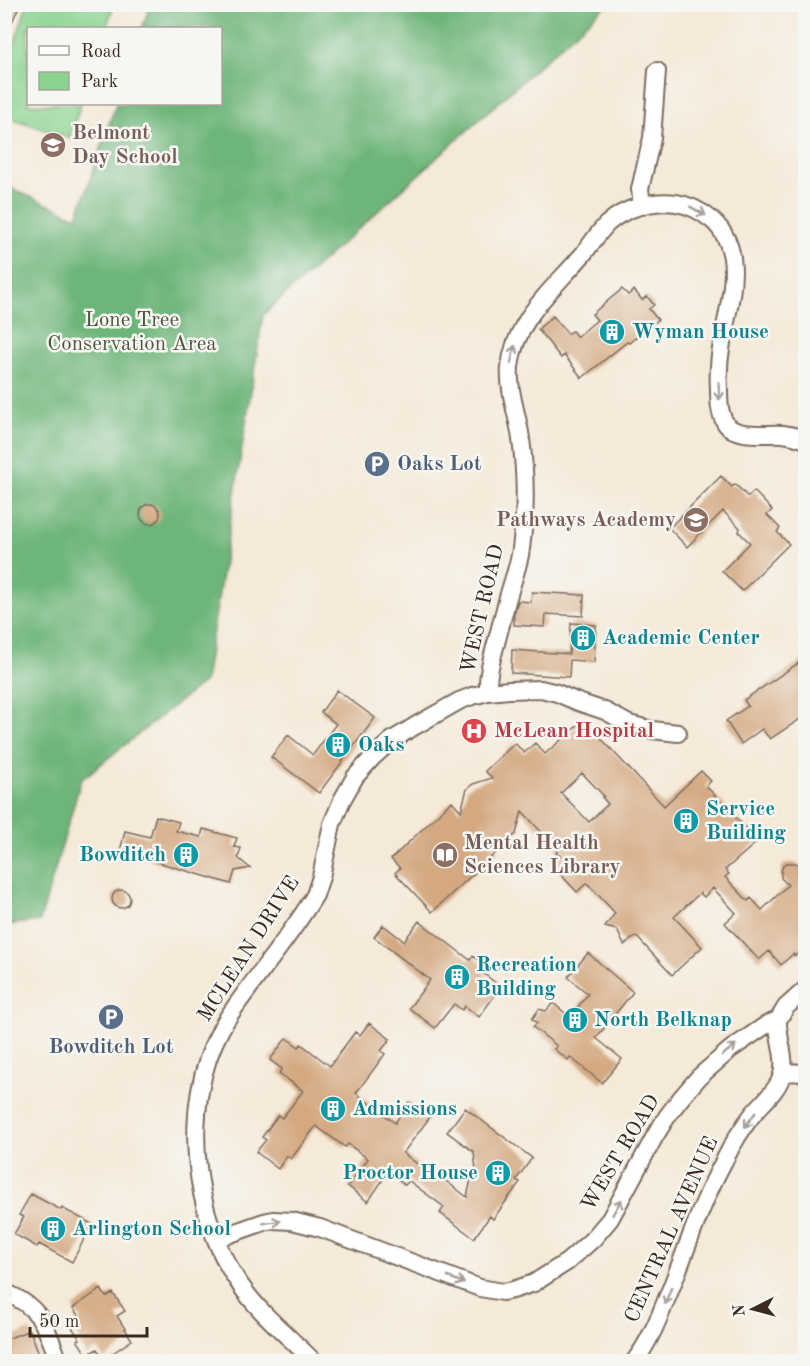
<svg xmlns="http://www.w3.org/2000/svg" width="810" height="1366" font-family="'Old Standard TT',serif">
	<style>
		.green { fill: #89d38f; stroke: #627e56; stroke-width: 1.5 }
		.forest { fill: #6eb57a; stroke: #54704c; stroke-width: 1.5 }
		.building { fill: #d4a981; fill-rule: evenodd }
		.lines { fill: none; stroke-linecap: round; stroke-linejoin: round }
		.minor-casing { stroke: #7c6d5f; stroke-width: 20 }
		.minor { stroke: #fff; stroke-width: 16 }
		.oneway { stroke: #a79f9a }
		.labels { text-anchor: middle; dominant-baseline: central; stroke-width: 5; stroke-linejoin: round; paint-order: stroke }
		.education-label { font-size: 21px; font-weight: bold; fill: #785e54; stroke: #f6f6f2; text-anchor: start }
		.park-label { font-size: 21px; fill: #4e543a; stroke: #f6f6f2 }
		.culture-label { font-size: 21px; font-weight: bold; fill: #0d838f; stroke: #f6f6f2; text-anchor: start }
		.service-label { font-size: 21px; font-weight: bold; fill: #4e5e75; stroke: #f6f6f2; text-anchor: start }
		.street-label { font-size: 21px; fill: #3b2a1e; stroke: #f6f6f2 }
		.health-label { font-size: 21px; font-weight: bold; fill: #be3a42; stroke: #f6f6f2; text-anchor: start }
	</style>
	<rect width="100%" height="100%" fill="#f6f6f2"/>
	<filter id="ink" filterUnits="userSpaceOnUse"><feTurbulence type="fractalNoise" baseFrequency=".0167" numOctaves="2"/><feDisplacementMap in="SourceGraphic" scale="12" xChannelSelector="R" yChannelSelector="G"/><feConvolveMatrix kernelMatrix="1 2 1 2 8 2 1 2 1" color-interpolation-filters="sRGB"/></filter>
	<filter id="wash" filterUnits="userSpaceOnUse"><feTurbulence type="fractalNoise" baseFrequency=".008" numOctaves="4" result="noise"/><feDisplacementMap in="SourceGraphic" scale="24" xChannelSelector="R" yChannelSelector="G"/><feGaussianBlur stdDeviation="1.35" result="paint"/><feColorMatrix in="noise" values="0 0 0 0 0 0 0 0 0 0 0 0 0 0 0 0 0 1.4 0 .05"/><feComposite in="paint" operator="in"/></filter>
	<g filter="url(#wash)">
		<rect width="100%" height="100%" fill="#f5e9d7"/>
		<path class="green" d="M27,5H114L106,28H28V104H81L69,138L5,116V71Z"/>
		<path class="forest" d="M150,5H606L263,315L205,681L81,780L40,921L5,925V186L77,217L116,104H220V28H142Z"/>
		<g id="blocks">
			<path class="building" d="M4,4H20L4,40Z
				M622,289L628,295L634,290L642,300L647,296L654,305L649,309L658,320L629,343L627,342L582,378L564,355L561,358L538,329L553,316L568,334L572,331L577,337L597,320L592,314Z
				M721,476L732,487L735,484L748,497L754,491L772,510L767,515L780,528L777,532L789,544L742,591L722,571L750,543L739,532L740,528L723,511L687,547L669,528Z
				M140 514a10 10 0 1 1 20 0a10 10 0 1 1-20 0Z
				M532,592L584,595L583,616L546,614L545,627L514,625V614L518,601L531,602Z
				M571,623L596,625L594,662L570,660L569,677L511,673L512,650L569,654Z
				M806,658V715L770,739L762,729L741,744L726,721L748,706L744,700Z
				M337,690L375,718L319,793L271,757L288,735L313,755L336,724L321,712Z
				M584,720L664,806L701,771L711,781L706,786L758,841L725,870L729,874L725,877L748,901L751,898L762,910L788,885L781,878V871L783,866L786,863H796L806,873V946L795,956L793,954L781,965L769,951L759,960L725,923L736,913L713,888L704,897L700,893L674,917L702,947L672,975L636,936L624,945L617,930L605,927L615,913L587,883L577,892L551,864L560,856L556,853L558,850L522,811L516,834L511,838L492,845L498,851L432,912L395,873L400,868L391,859L452,801L461,811L467,789L473,784L492,778L485,771L515,743L524,753L535,743L545,754ZM582,773L604,796L602,797L608,804L589,822L561,793Z
				M156,816L179,822L176,831L201,837L203,829L237,838L234,847L241,848L238,858L250,868L235,871L231,884L120,851L125,831L150,837Z
				M112 899a9 9 0 1 1 18 0a9 9 0 1 1-18 0Z
				M419,921L470,960L473,956L489,968L484,974L501,987L479,1017L465,1006L462,1010L454,1004L435,1028L409,1008L430,980L374,937L383,925L404,941Z
				M588,953L633,992L596,1038L622,1059L602,1083L570,1057L568,1060L554,1049L557,1046L533,1027L537,1023L532,1019L539,1009L546,1011L553,1003L570,1017L588,994L568,977Z
				M369,1023L390,1039L381,1051L385,1054L356,1093L395,1123L409,1102L430,1117L403,1153L436,1178L438,1175L467,1197L471,1179L476,1171L474,1152L447,1132L465,1108L532,1158L516,1180L520,1182L493,1219L490,1216L474,1238L440,1213L444,1207L409,1181L405,1185L388,1172L368,1202L348,1186L368,1159L348,1144L345,1147L316,1126L291,1159L287,1156L278,1169L256,1152L266,1140L262,1137L278,1115L282,1118L303,1091L279,1073L282,1069L270,1060L286,1038L299,1047L301,1044L330,1066L355,1032L360,1035Z
				M31,1194L61,1210L62,1208L92,1224L72,1262L39,1244L37,1247L14,1234L24,1217L19,1215Z
				M101,1289L106,1297L113,1293L125,1311L117,1316L132,1340L104,1359L97,1349L87,1355L77,1340L80,1339L71,1326L81,1320L73,1308Z
				M30,1330L42,1362H4V1340Z"/>
		</g>
	</g>
	<g filter="url(#ink)">
		<use href="#blocks" fill-opacity="0" stroke="#7c6d5f" stroke-width="1.5"/>
		<g class="lines">
			<g class="minor-casing">
				<path id="minor" d="M642,206L640,189L652,138L657,71
					M488,692C487,677 491,662 495,647C500,629 504,611 509,594C513,579 519,565 521,549C526,513 526,476 521,439C518,415 508,392 510,367C515,318 555,288 584,253C592,243 598,233 607,224C624,208 652,200 676,203C690,205 701,211 712,220C748,252 728,304 722,343C719,358 718,373 719,389C719,400 719,414 726,424C736,438 767,433 783,434C791,435 798,437 806,440
					M783,1072L806,1073
					M216,1239L264,1222L273,1220L292,1221L320,1228L480,1288L503,1292L513,1290L534,1283L567,1262L593,1239L610,1219L655,1136L668,1115L681,1098L699,1077L731,1049L766,1025L778,1020L786,1007L806,989
					M4,1292C42,1307 46,1327 59,1362
					M314,1362C290,1337 261,1315 241,1286C192,1218 180,1104 221,1029C228,1016 237,1004 246,992C269,960 295,929 315,895L321,877L332,824L342,800L355,777L373,757L392,740L415,726L459,701L472,696L488,692L509,690L541,689L557,693L578,702L605,711L629,724L652,730L678,733
					M634,1362C651,1340 661,1313 671,1288C688,1246 702,1201 724,1161C732,1145 742,1128 753,1114C762,1103 776,1092 781,1078C788,1059 777,1039 778,1020"/>
			</g>
			<use href="#minor" class="minor"/>
		</g>
		<defs><path id="oneway-shaft" d="M-6 0H5M1.5-3L5.5 0L1.5 3" fill="none" stroke-width="1.6" stroke-linecap="round" stroke-linejoin="round" transform="scale(1.5)"/></defs>
		<g class="oneway">
			<use href="#oneway-shaft" transform="translate(698 211) rotate(29)"/>
			<use href="#oneway-shaft" transform="translate(513 354) rotate(-77)"/>
			<use href="#oneway-shaft" transform="translate(719 391) rotate(88)"/>
			<use href="#oneway-shaft" transform="translate(729 1050) rotate(-39)"/>
			<use href="#oneway-shaft" transform="translate(750 1120) rotate(126)"/>
			<use href="#oneway-shaft" transform="translate(617 1207) rotate(-60)"/>
			<use href="#oneway-shaft" transform="translate(272 1222) rotate(-9)"/>
			<use href="#oneway-shaft" transform="translate(456 1280) rotate(21)"/>
			<use href="#oneway-shaft" transform="translate(668 1296) rotate(112)"/>
		</g>
	</g>
	<defs>
		<g id="school-disc" transform="scale(1.35)"><circle r="9.5" fill="#8d6e63" stroke="#f6f6f2"/><path d="M0-5L7-2L0 1L-7-2ZM-4 1L0 2.5L4 1V4Q0 6-4 4Z" fill="#fff"/></g>
		<g id="building-disc" transform="scale(1.35)"><circle r="9.5" fill="#0f9aa8" stroke="#f6f6f2"/><path d="M-4-6H4V6H1V3H-1V6H-4ZM-2.5-4.3h1.7v1.8h-1.7ZM.8-4.3h1.7v1.8H.8ZM-2.5-1h1.7V.8h-1.7ZM.8-1h1.7V.8H.8Z" fill="#fff"/></g>
		<g id="parking-disc" transform="scale(1.35)"><circle r="9.5" fill="#5c6f8a" stroke="#f6f6f2"/><path d="M-3.5-5.5H1a3.5 3.5 0 0 1 0 7H-1V5.5H-3.5ZM-1-3.4V-.6H.8a1.4 1.4 0 0 0 0-2.8Z" fill="#fff"/></g>
		<g id="hospital-disc" transform="scale(1.35)"><circle r="9.5" fill="#e0444e" stroke="#f6f6f2"/><path d="M-5-5h3v3.5h4V-5h3V5h-3V1.5h-4V5h-3Z" fill="#fff"/></g>
		<g id="library-disc" transform="scale(1.35)"><circle r="9.5" fill="#8d6e63" stroke="#f6f6f2"/><path d="M-6-4Q-3-5.5-.7-3.5V5Q-3 3-6 4ZM6-4Q3-5.5 .7-3.5V5Q3 3 6 4Z" fill="#fff"/></g>
	</defs>
	<g fill-rule="evenodd">
		<use href="#school-disc" x="53" y="145"/>
		<use href="#building-disc" x="612" y="332"/>
		<use href="#parking-disc" x="377" y="464"/>
		<use href="#school-disc" x="696" y="520"/>
		<use href="#building-disc" x="583" y="638"/>
		<use href="#hospital-disc" x="474" y="731"/>
		<use href="#building-disc" x="338" y="745"/>
		<use href="#building-disc" x="686" y="821"/>
		<use href="#building-disc" x="186" y="855"/>
		<use href="#library-disc" x="445" y="855"/>
		<use href="#building-disc" x="457" y="977"/>
		<use href="#parking-disc" x="111" y="1017"/>
		<use href="#building-disc" x="575" y="1020"/>
		<use href="#building-disc" x="333" y="1109"/>
		<use href="#building-disc" x="498" y="1173"/>
		<use href="#building-disc" x="53" y="1229"/>
	</g>
	<g class="labels">
		<g class="education-label">
			<text x="72" y="133">Belmont<tspan x="72" dy="24">Day School</tspan></text>
			<text x="676" y="520" text-anchor="end">Pathways Academy</text>
			<text x="464" y="843">Mental Health<tspan x="464" dy="24">Sciences Library</tspan></text>
		</g>
		<g class="park-label">
			<text x="132" y="320">Lone Tree<tspan x="132" dy="24">Conservation Area</tspan></text>
		</g>
		<g class="culture-label">
			<text x="632" y="332">Wyman House</text>
			<text x="602" y="638">Academic Center</text>
			<text x="358" y="745">Oaks</text>
			<text x="706" y="809">Service<tspan x="706" dy="24">Building</tspan></text>
			<text x="166" y="855" text-anchor="end">Bowditch</text>
			<text x="476" y="965">Recreation<tspan x="476" dy="24">Building</tspan></text>
			<text x="594" y="1020">North Belknap</text>
			<text x="352" y="1109">Admissions</text>
			<text x="478" y="1173" text-anchor="end">Proctor House</text>
			<text x="72" y="1229">Arlington School</text>
		</g>
		<g class="service-label">
			<text x="397" y="464">Oaks Lot</text>
			<text x="111" y="1047" text-anchor="middle">Bowditch Lot</text>
		</g>
		<g class="street-label">
			<text transform="translate(483 609) rotate(-77)">WEST ROAD</text>
			<text transform="translate(249 949) rotate(-57)">MCLEAN DRIVE</text>
			<text transform="translate(621 1153) rotate(-59)">WEST ROAD</text>
			<text transform="translate(672 1230) rotate(-66)">CENTRAL AVENUE</text>
		</g>
		<g class="health-label">
			<text x="494" y="731">McLean Hospital</text>
		</g>
	</g>
	<rect width="810" height="1366" fill="none" stroke="#f6f6f2" stroke-width="24"/>
	<rect x="27" y="27" width="195" height="78" fill="#f6f6f2" stroke="#aba49d" stroke-width="1.5"/>
	<rect x="39" y="46" width="30" height="9" fill="#ffffff" stroke="#aba49d" stroke-width="1.5"/>
	<text x="81" y="57" font-size="18" fill="#3b2a1e">Road</text>
	<rect x="39" y="72" width="30" height="18" fill="#89d38f" stroke="#aba49d" stroke-width="1.5"/>
	<text x="81" y="87" font-size="18" fill="#3b2a1e">Park</text>
	<g transform="translate(753 1309) rotate(264)" stroke="#f6f6f2" stroke-width="4.5" paint-order="stroke">
	<path d="M0-4.5L10 22L0 15L-10 22Z" fill="#3b2a1e"/>
	<text y="-9" font-size="16" font-weight="bold" text-anchor="middle" fill="#3b2a1e">N</text>
	</g>
	<path d="M30 1327v9h117v-9" fill="none" stroke="#3b2a1e" stroke-width="3"/>
	<text x="39" y="1327" font-size="18" fill="#3b2a1e" stroke="#f6f6f2" stroke-width="4.5" paint-order="stroke">50 m</text>
</svg>
